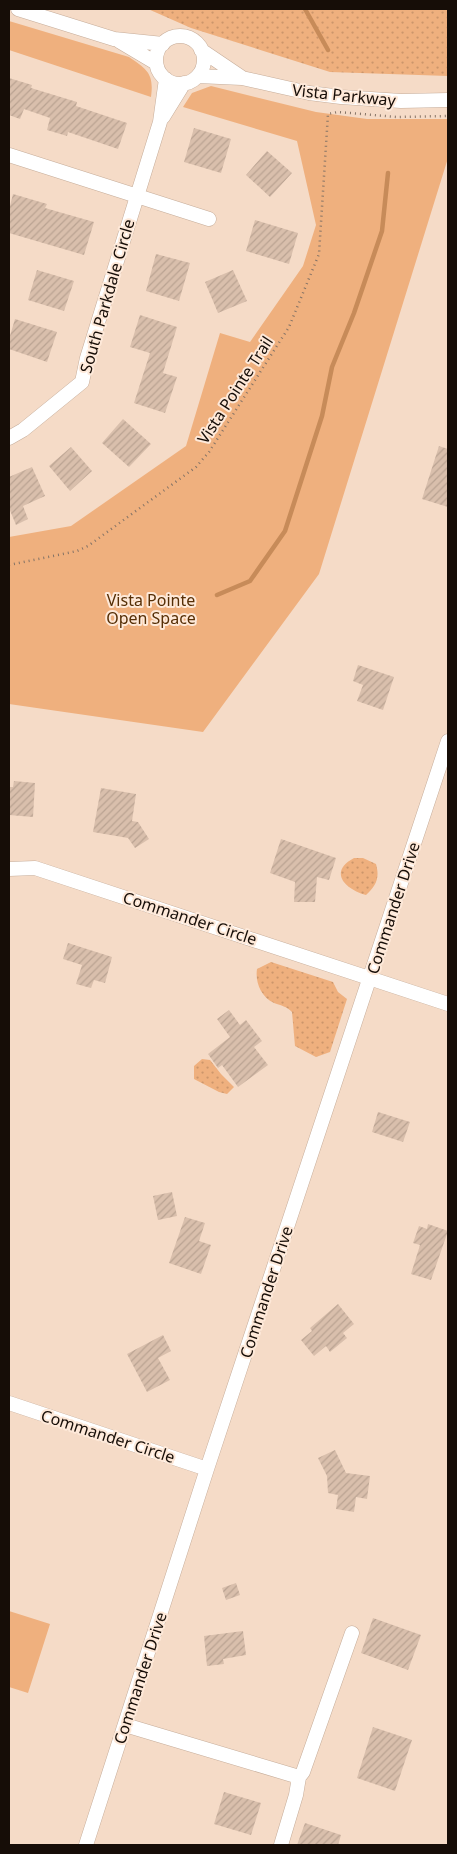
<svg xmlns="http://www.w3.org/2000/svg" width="457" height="1854" font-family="'Noto Sans',sans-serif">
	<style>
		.grass { fill: url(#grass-dots) }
		.green { fill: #efb07e }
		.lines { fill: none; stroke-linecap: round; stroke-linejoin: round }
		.stream { stroke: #c78b59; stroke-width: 4.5 }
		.building { fill: url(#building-hatch) }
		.minor-casing { stroke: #c6ad9a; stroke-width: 15 }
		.path { stroke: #847366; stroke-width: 2.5; stroke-dasharray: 1 4; stroke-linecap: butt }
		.minor { stroke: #fff; stroke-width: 14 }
		.labels { text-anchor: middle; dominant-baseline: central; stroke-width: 4; stroke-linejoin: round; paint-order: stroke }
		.street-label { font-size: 16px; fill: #160d07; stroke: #fee9d9 }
		.park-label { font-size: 16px; fill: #562e05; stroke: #fee9d9 }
	</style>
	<defs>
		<pattern id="grass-dots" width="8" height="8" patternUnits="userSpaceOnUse" patternTransform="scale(1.25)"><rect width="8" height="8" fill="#efb07e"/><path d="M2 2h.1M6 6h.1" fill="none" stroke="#cc966b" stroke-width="1.8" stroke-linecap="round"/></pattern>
		<pattern id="building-hatch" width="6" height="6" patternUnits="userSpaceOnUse" patternTransform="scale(1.25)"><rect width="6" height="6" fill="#d9bfac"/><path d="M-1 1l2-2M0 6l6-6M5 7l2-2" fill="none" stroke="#baa392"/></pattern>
	</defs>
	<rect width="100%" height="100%" fill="#f5dbc7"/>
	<path class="grass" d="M148,9H448V76L330,72L191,28Z
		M354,858H363L376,864C380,878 376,886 366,895C345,889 328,872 354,858Z
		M271,962L333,982L338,992L347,999L330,1052L316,1057L295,1046L292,1012C286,1006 282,1006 274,1003C261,997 255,982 257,969Z
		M202,1059L210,1060L221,1074L234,1087L227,1094L219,1092L194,1079V1066Z"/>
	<path class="green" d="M9,21L129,57C148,70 154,74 151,97L9,50Z
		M211,86L316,112L367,119H448V158L319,574L203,732L9,704V537L71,526L186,446L220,333L250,342L303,266L316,225L297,141L183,107L192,93Z
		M9,1611L50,1624L28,1693L9,1687Z"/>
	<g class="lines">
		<path class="stream" d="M305,9L328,50
			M217,595L250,581L285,531L322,416L332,367L354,313L382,231L388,173"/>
	</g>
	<path class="building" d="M9,78L32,85L31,88L77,102L76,106L127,123L118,149L68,132L67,136L47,130L50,118L24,109L20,119L9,115Z
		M194,128L231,139L221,173L184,162Z
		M267,151L292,173L270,197L246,175Z
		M13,194L47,204L45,208L94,222L84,255L9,233V210Z
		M255,220L298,233L289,264L246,251Z
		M156,254L190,263L179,301L146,291Z
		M37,270L74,281L64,311L28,300Z
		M233,270L247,301L218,313L205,282Z
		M140,315L177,327L163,373L177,377L165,413L134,403L150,353L130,347Z
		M15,319L57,332L47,362L9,349V339Z
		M123,419L151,444L129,467L102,443Z
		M439,446L448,449V507L422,499Z
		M71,447L92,471L70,491L49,466Z
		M32,467L45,496L23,506L28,519L16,525L9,508V477Z
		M358,665L394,677L383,710L357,701L363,685L353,681Z
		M14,781L35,783L33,817L9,815V787H13Z
		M101,788L136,794L132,821L138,822L149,839L135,848L128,838L93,832Z
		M281,839L336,858L329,880L317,877L315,902H294L295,882L270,873Z
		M68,943L112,957L105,983L94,980L91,988L76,984L82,965L63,959Z
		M229,1010L240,1025L246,1020L262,1041L254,1047L268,1065L238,1087L222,1065L218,1068L208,1054L230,1037L217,1019Z
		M378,1112L410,1122L403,1142L372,1132Z
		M172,1192L177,1216L158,1220L153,1196Z
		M185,1217L205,1223L199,1241L211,1245L201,1274L169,1263Z
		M428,1224L448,1231L431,1280L411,1274L420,1245L413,1243L419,1226L427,1229Z
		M338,1304L354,1324L343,1333L347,1338L330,1352L326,1346L314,1356L301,1340L312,1331L310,1328Z
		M163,1335L171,1351L158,1358L170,1380L147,1392L127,1354Z
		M335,1450L346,1473L370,1476L367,1499L356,1497L354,1512L336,1509L338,1495L328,1493L327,1476L318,1458Z
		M236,1583L240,1595L226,1600L222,1588Z
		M373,1618L421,1635L408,1670L361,1653Z
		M243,1631L246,1655L223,1659L224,1664L207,1666L204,1636Z
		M373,1727L412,1740L395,1791L357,1778Z
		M224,1792L261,1803L251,1835L214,1824Z
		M305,1823L341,1835L338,1845H297Z"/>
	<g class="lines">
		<g class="minor-casing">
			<path id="minor" d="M18,9L114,39L163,44
				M156 60a24 24 0 1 1 48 0a24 24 0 1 1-48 0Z
				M119,41L156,63
				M201,50L241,77
				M198,76L242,78L309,93L341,97L401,101L448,100
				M163,117L184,83
				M9,155L209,219
				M9,438L23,430L82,382L87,358L160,122L166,79
				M9,869L35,868L448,1004
				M9,1403L207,1469
				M125,1725L299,1777L303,1772L352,1633
				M86,1845L207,1469L448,741
				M281,1845L296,1795L299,1777"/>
		</g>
		<path class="path" d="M9,565L77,551L88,546L196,467L209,452L289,327L319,254L328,114L338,112L397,117L448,116"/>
		<use href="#minor" class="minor"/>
	</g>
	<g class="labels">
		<g class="street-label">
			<text transform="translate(344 95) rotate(6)">Vista Parkway</text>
			<text transform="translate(107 296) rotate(-74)">South Parkdale Circle</text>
			<text transform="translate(235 390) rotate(-57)">Vista Pointe Trail</text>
			<text transform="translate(393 908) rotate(-72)">Commander Drive</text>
			<text transform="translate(190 918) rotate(18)">Commander Circle</text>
			<text transform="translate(266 1292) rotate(-72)">Commander Drive</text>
			<text transform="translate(108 1436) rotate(18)">Commander Circle</text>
			<text transform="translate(140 1678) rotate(-72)">Commander Drive</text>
		</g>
		<g class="park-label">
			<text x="151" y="600">Vista Pointe<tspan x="151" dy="18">Open Space</tspan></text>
		</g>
	</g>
	<rect width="457" height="1854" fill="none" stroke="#160d07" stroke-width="20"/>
</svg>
